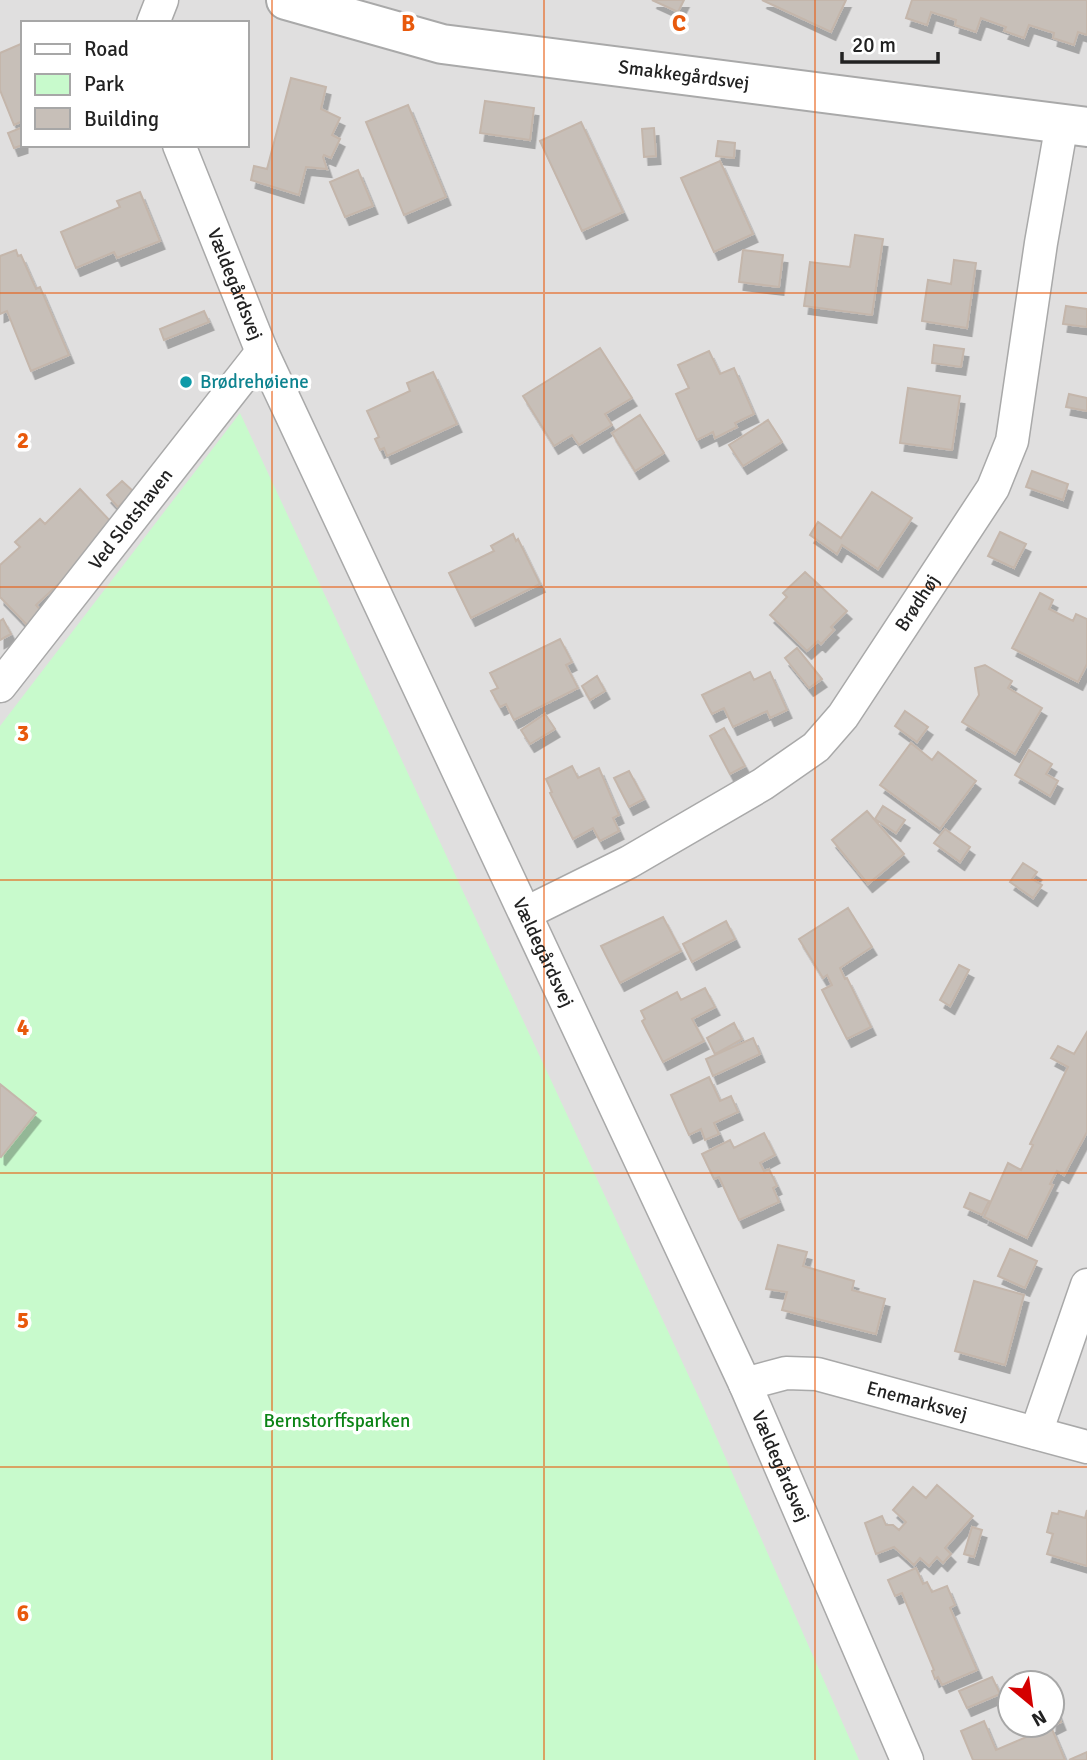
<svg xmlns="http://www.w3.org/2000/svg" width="1087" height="1760" font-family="Signika,sans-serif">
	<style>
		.residential { fill: #e0dfdf; fill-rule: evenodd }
		.park { fill: #c8facc }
		.building { fill: #c7bfb8; stroke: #c4b6ab; stroke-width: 2; filter: url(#shadow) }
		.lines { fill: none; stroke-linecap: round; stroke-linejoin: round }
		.minor-casing { stroke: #a9a9a9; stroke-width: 35 }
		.tertiary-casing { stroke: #a9a9a9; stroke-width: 42 }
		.minor { stroke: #fff; stroke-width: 32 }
		.tertiary { stroke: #fff; stroke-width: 38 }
		.grid { fill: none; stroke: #e8590c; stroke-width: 2; stroke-opacity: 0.55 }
		.culture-dot { fill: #0f9aa8; stroke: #fff; stroke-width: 2.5 }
		.labels { text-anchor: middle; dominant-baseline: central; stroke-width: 7; stroke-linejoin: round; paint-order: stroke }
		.street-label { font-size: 19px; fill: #222; stroke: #fff }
		.culture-label { font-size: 19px; fill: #0d838f; stroke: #fff; text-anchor: start }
		.park-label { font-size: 19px; fill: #0c8416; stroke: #fff }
		.grid-label { font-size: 23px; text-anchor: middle; font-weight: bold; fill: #e8590c; stroke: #fff; stroke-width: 7; stroke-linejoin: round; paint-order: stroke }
	</style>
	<defs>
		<filter id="shadow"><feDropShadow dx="4.5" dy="8" stdDeviation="0" flood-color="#0004"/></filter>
	</defs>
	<rect width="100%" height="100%" fill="#f2efe9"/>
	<path class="residential" d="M0,0H1087V1760H0ZM23,23H247V145H23ZM1010,1683H1052V1725H1010Z"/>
	<path class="park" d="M240,413L700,1400L859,1760H0V726Z"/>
	<path class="building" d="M652,0H684L678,12Z
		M762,0H846L831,32Z
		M912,0H1087V35L1078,32L1074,45L1053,38L1054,33L1029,25L1024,38L1004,31L1006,27L981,18L976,32L955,25L956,20L931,12L927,25L906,18Z
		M23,43V121L14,125L0,90V53Z
		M291,78L326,87L321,109L340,118L332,135L340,139L331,158L324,155L323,157L327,169L306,167L299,195L251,180L254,166L267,169Z
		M485,101L534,108L530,140L480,133Z
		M408,105L446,197L404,215L366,122Z
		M581,122L623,212L582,231L540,141Z
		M23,127V145L14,148L8,133Z
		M654,128L656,156L644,157L642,129Z
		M718,141L735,143L734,158L716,156Z
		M720,161L753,234L714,252L681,178Z
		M358,170L373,206L345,217L330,182Z
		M140,192L160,241L117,258L114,252L76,268L61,232L120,207L117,201Z
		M855,235L883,239L872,315L804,306L810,262L850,267Z
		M16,250L18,256L21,255L36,289L40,287L69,355L31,371L7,311L0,314V256Z
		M743,250L783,255L779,287L739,282Z
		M954,260L976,263L967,328L922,321L928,280L951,284Z
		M1066,306L1087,309V327L1063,324Z
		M204,311L209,322L164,340L160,329Z
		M934,345L964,349L961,367L932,363Z
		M600,348L632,398L605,414L612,425L579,445L572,435L554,446L523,396Z
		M709,351L720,374L734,368L754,414L735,423L737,427L715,438L713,432L697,440L676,394L689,388L678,365Z
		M433,372L457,424L387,456L384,448L380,450L375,439L379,437L367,411L410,391L407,383Z
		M908,388L960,396L952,450L900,443Z
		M1069,394L1087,398V411L1066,407Z
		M640,415L664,453L635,471L612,433Z
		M768,420L782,442L743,466L729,445Z
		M1032,471L1068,484L1063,500L1026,487Z
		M122,481L134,492L118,507L107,495Z
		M80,489L114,525L98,547L36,605L44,614L30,628L0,597V565L20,547L15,542L40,519L45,524Z
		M872,492L912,518L878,569L842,545L837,554L810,535L818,522L841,538Z
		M1000,532L1026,544L1014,568L988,556Z
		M513,534L516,541L518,539L540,584L471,618L449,573L494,551L491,546Z
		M805,572L847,611L831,627L834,630L821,644L818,641L807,651L770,615L787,597L783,593Z
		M1040,593L1053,600L1049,609L1073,621L1076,614L1087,619V664L1078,682L1012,648Z
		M3,619L11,634L0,640V621Z
		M560,639L572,662L566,665L578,688L514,720L506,704L500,707L491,691L498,688L490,673Z
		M797,648L822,679L809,688L785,658Z
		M985,665L1012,681L1008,688L1042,708L1015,754L962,722L979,695L975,668Z
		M750,672L754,680L770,672L787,710L770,718L767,711L733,727L724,708L712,714L702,695Z
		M597,676L605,691L590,700L582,686Z
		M905,711L928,727L917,742L895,726Z
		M545,714L555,729L530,744L521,730Z
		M724,728L745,766L730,774L710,736Z
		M911,743L932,760L938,752L976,781L940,829L880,785Z
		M1029,750L1052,764L1046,774L1058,781L1050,796L1015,775Z
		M572,766L578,778L599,768L619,815L613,818L619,831L600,841L593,828L573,839L550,793L552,792L546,779Z
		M629,771L644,799L629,807L614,778Z
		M883,806L905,820L896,833L875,819Z
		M867,811L904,854L868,884L832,840Z
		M945,829L970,847L960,862L934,843Z
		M1023,863L1037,872L1032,879L1042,885L1033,898L1010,882Z
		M848,908L872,947L840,968L845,979L847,978L871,1027L847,1039L822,990L832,985L827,975L823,978L799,939Z
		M663,917L681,951L620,983L601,946Z
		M726,921L735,939L692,962L683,944Z
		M959,965L969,970L950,1006L940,1000Z
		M705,988L715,1007L692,1019L704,1041L663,1062L642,1021L645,1019L641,1011L677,992L681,1000Z
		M734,1023L742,1039L715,1054L707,1038Z
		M1087,1032V1132L1064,1175L1057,1171L1050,1184L1053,1185L1027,1238L984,1217L1008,1163L1021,1170L1033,1145L1030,1144L1068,1067L1051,1058L1058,1046L1074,1054Z
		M753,1038L760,1054L713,1076L706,1059Z
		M709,1077L720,1101L731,1096L738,1112L714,1123L719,1134L705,1140L701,1129L689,1135L671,1095Z
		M0,1084L36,1113L1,1157L0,1156Z
		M764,1133L775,1155L760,1163L764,1171L769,1169L777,1186L773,1188L779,1202L739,1220L719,1177L714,1179L702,1154L730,1140L734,1148Z
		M970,1193L989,1201L982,1215L964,1207Z
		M778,1245L807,1252L803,1266L854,1281L852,1290L885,1299L876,1334L782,1310L787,1292L766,1289Z
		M1010,1249L1037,1261L1025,1288L998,1276Z
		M974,1281L1024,1295L1005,1365L955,1351Z
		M937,1485L973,1516L945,1548L951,1554L943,1563L937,1557L929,1566L920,1558L914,1565L894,1547L876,1554L865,1523L882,1516L886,1525H893L899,1530L906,1522L893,1510L913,1487L926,1498Z
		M1087,1510V1566L1047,1554L1053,1534L1047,1532L1052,1513L1058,1514L1059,1511L1085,1518Z
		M972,1527L982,1530L974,1557L964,1554Z
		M916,1568L923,1584L927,1582L932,1592L947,1586L955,1605L950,1608L977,1670L942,1685L938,1677L935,1679L932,1671L934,1670L902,1593L895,1596L888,1580Z
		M992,1677L1000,1694L967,1708L959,1691Z
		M1053,1701L1061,1722L1051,1727L1065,1760H973L961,1731L984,1721L996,1750L1038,1732L1035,1725H1052Z
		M1087,1752V1760H1069Z"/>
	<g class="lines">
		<g class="minor-casing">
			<g id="minor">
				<path d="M153,23L162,0"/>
				<path id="s1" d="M179,145L262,352L745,1384L907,1760"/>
				<path id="s2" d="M0,686L262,352"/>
				<path id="s3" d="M526,913L629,862L763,784L816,747L843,716L993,488L1012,441L1041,243L1062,123"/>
				<path id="s4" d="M745,1384L786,1373L817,1374L1087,1447"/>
				<path d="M1036,1433L1087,1285"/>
			</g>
		</g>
		<g class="tertiary-casing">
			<g id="tertiary">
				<path id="s5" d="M286,0L442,44L1087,127"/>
			</g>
		</g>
		<use href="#minor" class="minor"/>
		<use href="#tertiary" class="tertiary"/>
	</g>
	<path class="grid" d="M272,0V1760M544,0V1760M815,0V1760M0,293H1087M0,587H1087M0,880H1087M0,1173H1087M0,1467H1087"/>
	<circle class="culture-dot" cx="186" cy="382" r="7"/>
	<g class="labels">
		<g class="street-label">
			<text stroke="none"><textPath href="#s5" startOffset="406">Smakkegårdsvej</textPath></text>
			<text stroke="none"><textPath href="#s1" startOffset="150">Vældegårdsvej</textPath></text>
			<text stroke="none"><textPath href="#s2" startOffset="212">Ved Slotshaven</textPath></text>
			<text stroke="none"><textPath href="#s3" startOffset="511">Brødhøj</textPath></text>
			<text stroke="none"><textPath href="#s1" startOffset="886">Vældegårdsvej</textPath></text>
			<text stroke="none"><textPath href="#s4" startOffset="177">Enemarksvej</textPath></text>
			<text stroke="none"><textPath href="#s1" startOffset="1452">Vældegårdsvej</textPath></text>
		</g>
		<g class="culture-label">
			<text x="200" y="382">Brødrehøiene</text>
		</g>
		<g class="park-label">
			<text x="337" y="1421">Bernstorffsparken</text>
		</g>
	</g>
	<g class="grid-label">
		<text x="408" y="31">B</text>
		<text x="679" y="31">C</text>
		<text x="23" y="448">2</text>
		<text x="23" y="741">3</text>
		<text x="23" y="1035">4</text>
		<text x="23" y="1328">5</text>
		<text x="23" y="1621">6</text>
	</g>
	<rect x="21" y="21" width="228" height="126" fill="#ffffff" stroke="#a7a7a7" stroke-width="2"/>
	<rect x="35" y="44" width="35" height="10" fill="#ffffff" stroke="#a7a7a7" stroke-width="2"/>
	<text x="84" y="56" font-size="21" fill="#222222">Road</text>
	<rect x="35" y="74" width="35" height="21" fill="#c8facc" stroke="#a7a7a7" stroke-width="2"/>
	<text x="84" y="91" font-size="21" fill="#222222">Park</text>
	<rect x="35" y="108" width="35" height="21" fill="#c7bfb8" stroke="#a7a7a7" stroke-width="2"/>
	<text x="84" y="126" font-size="21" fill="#222222">Building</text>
	<g transform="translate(1031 1704) rotate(151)"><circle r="33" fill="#ffffff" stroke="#a7a7a7" stroke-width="2"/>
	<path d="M0-5L12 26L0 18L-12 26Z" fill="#d40000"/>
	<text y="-10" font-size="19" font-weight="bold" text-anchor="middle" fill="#222222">N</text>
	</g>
	<path d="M842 52v10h96v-10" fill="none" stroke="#222222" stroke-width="3.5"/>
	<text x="852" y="52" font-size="21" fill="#222222" stroke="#ffffff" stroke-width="5" paint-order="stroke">20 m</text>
</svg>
